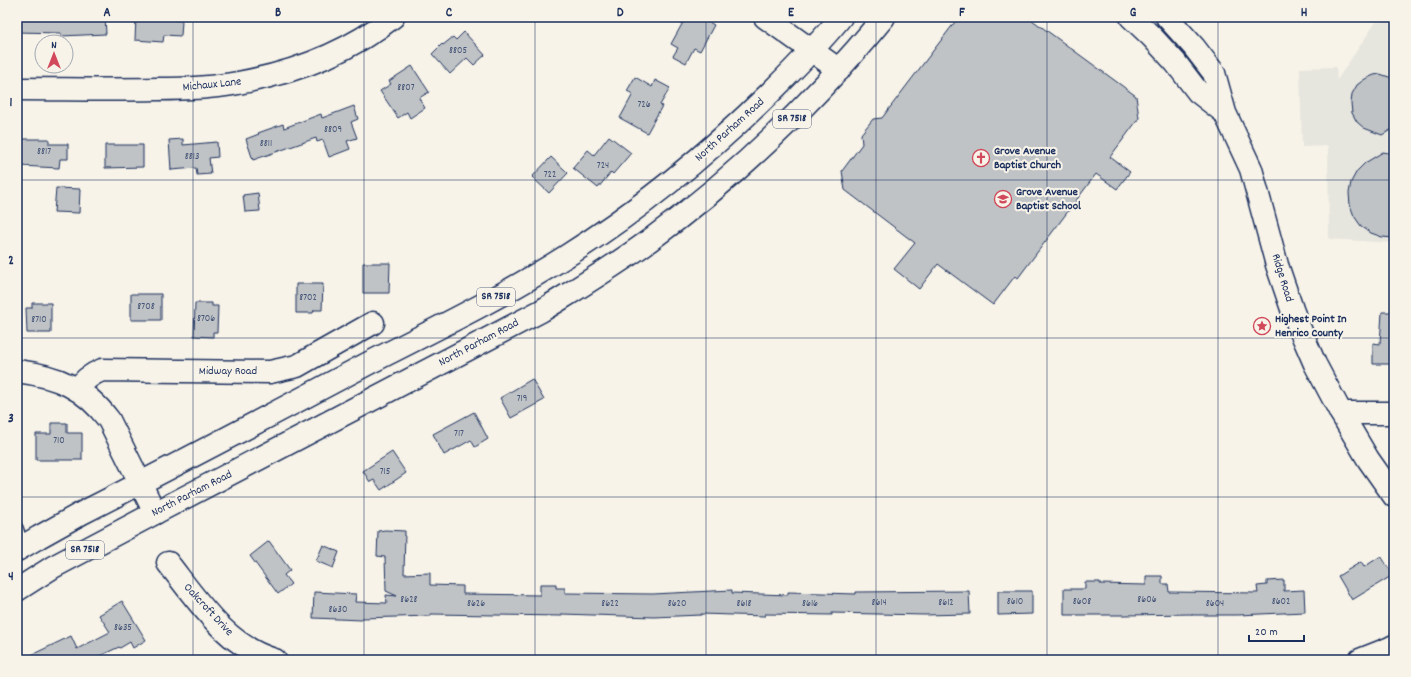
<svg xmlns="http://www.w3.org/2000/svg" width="1411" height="677" font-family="Dekko,sans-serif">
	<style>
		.built { fill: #e6e5de }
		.building { fill: #c0c3c5; stroke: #1b2f5e }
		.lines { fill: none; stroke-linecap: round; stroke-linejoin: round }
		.lane-casing { stroke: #1b2f5e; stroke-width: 14 }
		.street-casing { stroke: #1b2f5e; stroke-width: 25 }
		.secondary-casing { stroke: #1b2f5e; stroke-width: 25 }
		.highway-casing { stroke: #1b2f5e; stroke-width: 25 }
		.lane { stroke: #f7f3e8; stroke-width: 11 }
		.street { stroke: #f7f3e8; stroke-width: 22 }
		.secondary { stroke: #f7f3e8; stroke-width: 22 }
		.highway { stroke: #f7f3e8; stroke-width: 22 }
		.grid { fill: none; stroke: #1b2f5e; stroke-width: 1; stroke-opacity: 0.55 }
		.labels { text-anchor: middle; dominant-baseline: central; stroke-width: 4; stroke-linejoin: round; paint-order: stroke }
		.number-label { font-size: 10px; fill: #445478 }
		.shield { fill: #f7f3e8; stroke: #5d6a87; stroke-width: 1 }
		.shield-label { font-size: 11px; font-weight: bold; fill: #1b2f5e }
		.street-label { font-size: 12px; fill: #1b2f5e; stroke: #f7f3e8 }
		.poi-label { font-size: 12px; font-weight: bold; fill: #1b2f5e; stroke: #f7f3e8; text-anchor: start }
		.neatline { fill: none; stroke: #1b2f5e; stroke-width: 1.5 }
		.grid-label { font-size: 13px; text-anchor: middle; font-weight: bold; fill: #1b2f5e }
	</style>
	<rect width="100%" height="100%" fill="#f7f3e8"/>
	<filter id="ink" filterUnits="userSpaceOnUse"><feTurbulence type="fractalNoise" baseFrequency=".025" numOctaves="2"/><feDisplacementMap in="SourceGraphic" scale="8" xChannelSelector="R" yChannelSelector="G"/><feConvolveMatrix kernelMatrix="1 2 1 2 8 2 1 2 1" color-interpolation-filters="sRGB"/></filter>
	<g filter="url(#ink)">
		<path class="built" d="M1394,20V243L1329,239L1328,146L1302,147L1300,68L1336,67L1337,80L1376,22Z"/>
		<path class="building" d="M17,17H41L40,18L105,17L106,34L61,36V33L17,32Z
			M136,17H174V20L182,21L181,36L164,35L163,42L135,40Z
			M686,17H700L714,25L700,51L694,48L686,63L673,56L678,48L671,44Z
			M964,17H1028L1136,96L1139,118L1110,157L1130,172L1117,189L1096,174L1018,278L1015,276L993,305L938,264L919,289L894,269L915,243L845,190L842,171L862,144L861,134L873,119L882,118L958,18Z
			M464,32L485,55L474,65L467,58L450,74L432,54L442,44L443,45L453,37L456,40Z
			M412,66L429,92L419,98L425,108L410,118L407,112L398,118L380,91L391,84L389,81Z
			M1380,74L1389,77L1394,79V128L1382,135L1364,128L1357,122L1352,113L1351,103L1352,94L1357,85L1365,79L1374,75Z
			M635,77L652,87L655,80L670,88L660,105L662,106L647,133L620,118L633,94L627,91Z
			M354,106L358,119L351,122L357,138L347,141L350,149L329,157L323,140L317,142L316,138L253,160L246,139L259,134L258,133L283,124L284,128L321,114L322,118Z
			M609,136L631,153L613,174L611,172L598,188L573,168L588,150L594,155Z
			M21,139H49V144H68V159H60L59,168L20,166Z
			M183,139V145L217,142L218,157L209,158L211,174L197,175L196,168L171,170L169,140Z
			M105,145H143V167L105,168Z
			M1383,152L1394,154V238L1382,237L1371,233L1361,226L1354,216L1350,205L1349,193L1351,182L1357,171L1365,163Z
			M551,157L568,173L549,193L532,177Z
			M56,188L80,189L79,213L54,212Z
			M258,193L260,211L245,212L243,195Z
			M363,263H390L389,293H363Z
			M296,284H323L322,310H314L313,313H296Z
			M131,294H161V320H131Z
			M32,303H51V333H27L26,308H32Z
			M195,303H212V306H218L217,332H213V337L194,336Z
			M1382,312H1394V364H1373V343L1380,344Z
			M532,379L544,400L511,418L500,398Z
			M474,412L488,439L475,447L471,440L444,455L433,434Z
			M51,423H67V433H82V460H36V434H51Z
			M392,452L406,473L381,490L374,480L370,482L363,471Z
			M385,530L405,531L404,574L430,573V585L463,586V594L540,595V584H556V588H565V593L653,594L732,590V593L788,595V592L856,594V592L969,591L970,614L924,615L832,613V615L765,614V616L701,614V615L654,617L562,614V616L431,614V616L362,618V620L313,618L314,592L356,594L355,602L387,603L386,595L397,596L386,591L385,557L377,556L378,531Z
			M269,541L290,570L284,575L291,584L278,594L250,556Z
			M323,545L339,552L333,568L316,561Z
			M1381,556L1393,575L1352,600L1338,576L1361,562L1364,567Z
			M1146,576H1162V584H1168L1169,592L1258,593L1257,586L1267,585V581L1284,580V591L1304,590L1305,612L1238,615H1192V614L1125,615H1064V589H1085V582H1100V584L1146,585Z
			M998,591H1032V614L998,615Z
			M122,601L146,640L133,648L130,642L120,648L119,647L91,660H21L71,636L77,649L110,632L99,615Z"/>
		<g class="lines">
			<g class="lane-casing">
				<path id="lane" d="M17,528L23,546"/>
			</g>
			<g class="street-casing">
				<path id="street" d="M765,17L839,70
					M17,89C64,89 110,90 157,89C184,89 212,88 238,83C293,73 349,52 393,17
					M17,371C57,376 84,387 109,420L155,513
					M78,389C84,379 92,374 102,370L270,372L297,366L373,323
					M1341,413H1394
					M168,563C197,600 227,647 275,660
					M1360,660L1388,649L1394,646"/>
			</g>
			<g class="secondary-casing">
				<path id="secondary" d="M1131,17L1152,37L1175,62L1198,92L1225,113
					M1167,17L1194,47L1214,73L1225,113L1251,169L1277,265L1293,312L1302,334L1315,364L1341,413L1368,459L1394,496"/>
			</g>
			<g class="highway-casing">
				<path id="highway" d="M17,550L39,537L82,513C178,464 273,414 367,364C434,330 502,297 565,257C640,210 709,153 772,91C796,67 820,43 841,17
					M17,590L53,567L155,513L541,311C578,288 615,266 650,240C737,176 815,101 884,17"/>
			</g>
			<use href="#lane" class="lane"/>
			<use href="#street" class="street"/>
			<use href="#secondary" class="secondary"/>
			<use href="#highway" class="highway"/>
		</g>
	</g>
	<path class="grid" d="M193,17V660M364,17V660M535,17V660M706,17V660M876,17V660M1047,17V660M1218,17V660M17,180H1394M17,338H1394M17,497H1394"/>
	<defs>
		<g id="church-ring" transform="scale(0.9)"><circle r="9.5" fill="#f7f3e8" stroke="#d1495b" stroke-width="1.5"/><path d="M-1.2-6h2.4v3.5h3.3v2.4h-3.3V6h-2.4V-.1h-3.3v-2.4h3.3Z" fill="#d1495b"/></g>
		<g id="school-ring" transform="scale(0.9)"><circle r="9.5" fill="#f7f3e8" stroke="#d1495b" stroke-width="1.5"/><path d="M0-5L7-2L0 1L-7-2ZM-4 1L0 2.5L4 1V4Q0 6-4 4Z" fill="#d1495b"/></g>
		<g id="sight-ring" transform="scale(0.9)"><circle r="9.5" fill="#f7f3e8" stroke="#d1495b" stroke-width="1.5"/><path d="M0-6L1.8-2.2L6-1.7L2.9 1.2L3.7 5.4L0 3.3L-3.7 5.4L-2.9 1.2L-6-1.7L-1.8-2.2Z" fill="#d1495b"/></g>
	</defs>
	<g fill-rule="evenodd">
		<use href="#church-ring" x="981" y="158"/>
		<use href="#school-ring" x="1003" y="199"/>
		<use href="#sight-ring" x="1262" y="326"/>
	</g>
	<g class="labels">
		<g class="number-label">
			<text x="458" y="51">8805</text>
			<text x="406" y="88">8807</text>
			<text x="644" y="105">726</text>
			<text x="333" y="130">8809</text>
			<text x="266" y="144">8811</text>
			<text x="44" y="152">8817</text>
			<text x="192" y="157">8813</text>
			<text x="603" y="166">724</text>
			<text x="550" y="175">722</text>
			<text x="308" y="298">8702</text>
			<text x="146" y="307">8708</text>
			<text x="206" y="319">8706</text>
			<text x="39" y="320">8710</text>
			<text x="522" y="399">719</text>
			<text x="459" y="434">717</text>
			<text x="59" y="441">710</text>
			<text x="385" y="472">715</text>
			<text x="409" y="600">8628</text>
			<text x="1147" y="600">8606</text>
			<text x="1015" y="602">8610</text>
			<text x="1082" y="602">8608</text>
			<text x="1281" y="602">8602</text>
			<text x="879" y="603">8614</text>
			<text x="946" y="603">8612</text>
			<text x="476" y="604">8626</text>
			<text x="610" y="604">8622</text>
			<text x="677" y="604">8620</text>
			<text x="744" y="604">8618</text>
			<text x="810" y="604">8616</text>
			<text x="1215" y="604">8604</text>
			<text x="338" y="610">8630</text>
			<text x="123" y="628">8635</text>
		</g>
		<g class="shield">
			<rect x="773" y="110" width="38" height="18" rx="3"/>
			<rect x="477" y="288" width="38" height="18" rx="3"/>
			<rect x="66" y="541" width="38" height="18" rx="3"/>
		</g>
		<g class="shield-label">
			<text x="792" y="119">SR 7518</text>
			<text x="496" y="297">SR 7518</text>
			<text x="85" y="550">SR 7518</text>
		</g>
		<g class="street-label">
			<text transform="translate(212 85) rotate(-6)">Michaux Lane</text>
			<text transform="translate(730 130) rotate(-42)">North Parham Road</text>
			<text transform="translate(1282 278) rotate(73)">Ridge Road</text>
			<text transform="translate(479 343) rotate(-28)">North Parham Road</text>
			<text x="228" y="371">Midway Road</text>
			<text transform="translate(192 494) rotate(-27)">North Parham Road</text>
			<text transform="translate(208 610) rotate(47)">Oakcroft Drive</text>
		</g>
		<g class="poi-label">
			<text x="994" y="151">Grove Avenue<tspan x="994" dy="14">Baptist Church</tspan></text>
			<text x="1016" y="192">Grove Avenue<tspan x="1016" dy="14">Baptist School</tspan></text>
			<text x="1275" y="319">Highest Point In<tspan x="1275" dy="14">Henrico County</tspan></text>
		</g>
	</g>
	<rect width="1411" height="677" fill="none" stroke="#f7f3e8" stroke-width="44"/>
	<g transform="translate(54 54)"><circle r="19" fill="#f7f3e8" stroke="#9fa5b1"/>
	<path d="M0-3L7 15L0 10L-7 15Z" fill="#d1495b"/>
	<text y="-6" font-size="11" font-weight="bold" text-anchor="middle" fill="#1b2f5e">N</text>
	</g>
	<path d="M1249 635v6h55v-6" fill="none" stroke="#1b2f5e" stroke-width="2"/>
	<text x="1255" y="635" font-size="12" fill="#1b2f5e" stroke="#f7f3e8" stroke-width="3" paint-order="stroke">20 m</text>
	<rect x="22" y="22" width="1367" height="633" class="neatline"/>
	<g class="grid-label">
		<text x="107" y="16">A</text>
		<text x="278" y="16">B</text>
		<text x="449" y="16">C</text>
		<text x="620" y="16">D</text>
		<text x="791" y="16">E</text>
		<text x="962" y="16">F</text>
		<text x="1133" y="16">G</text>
		<text x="1304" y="16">H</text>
		<text x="11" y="106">1</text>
		<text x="11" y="264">2</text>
		<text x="11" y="422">3</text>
		<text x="11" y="580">4</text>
	</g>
</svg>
